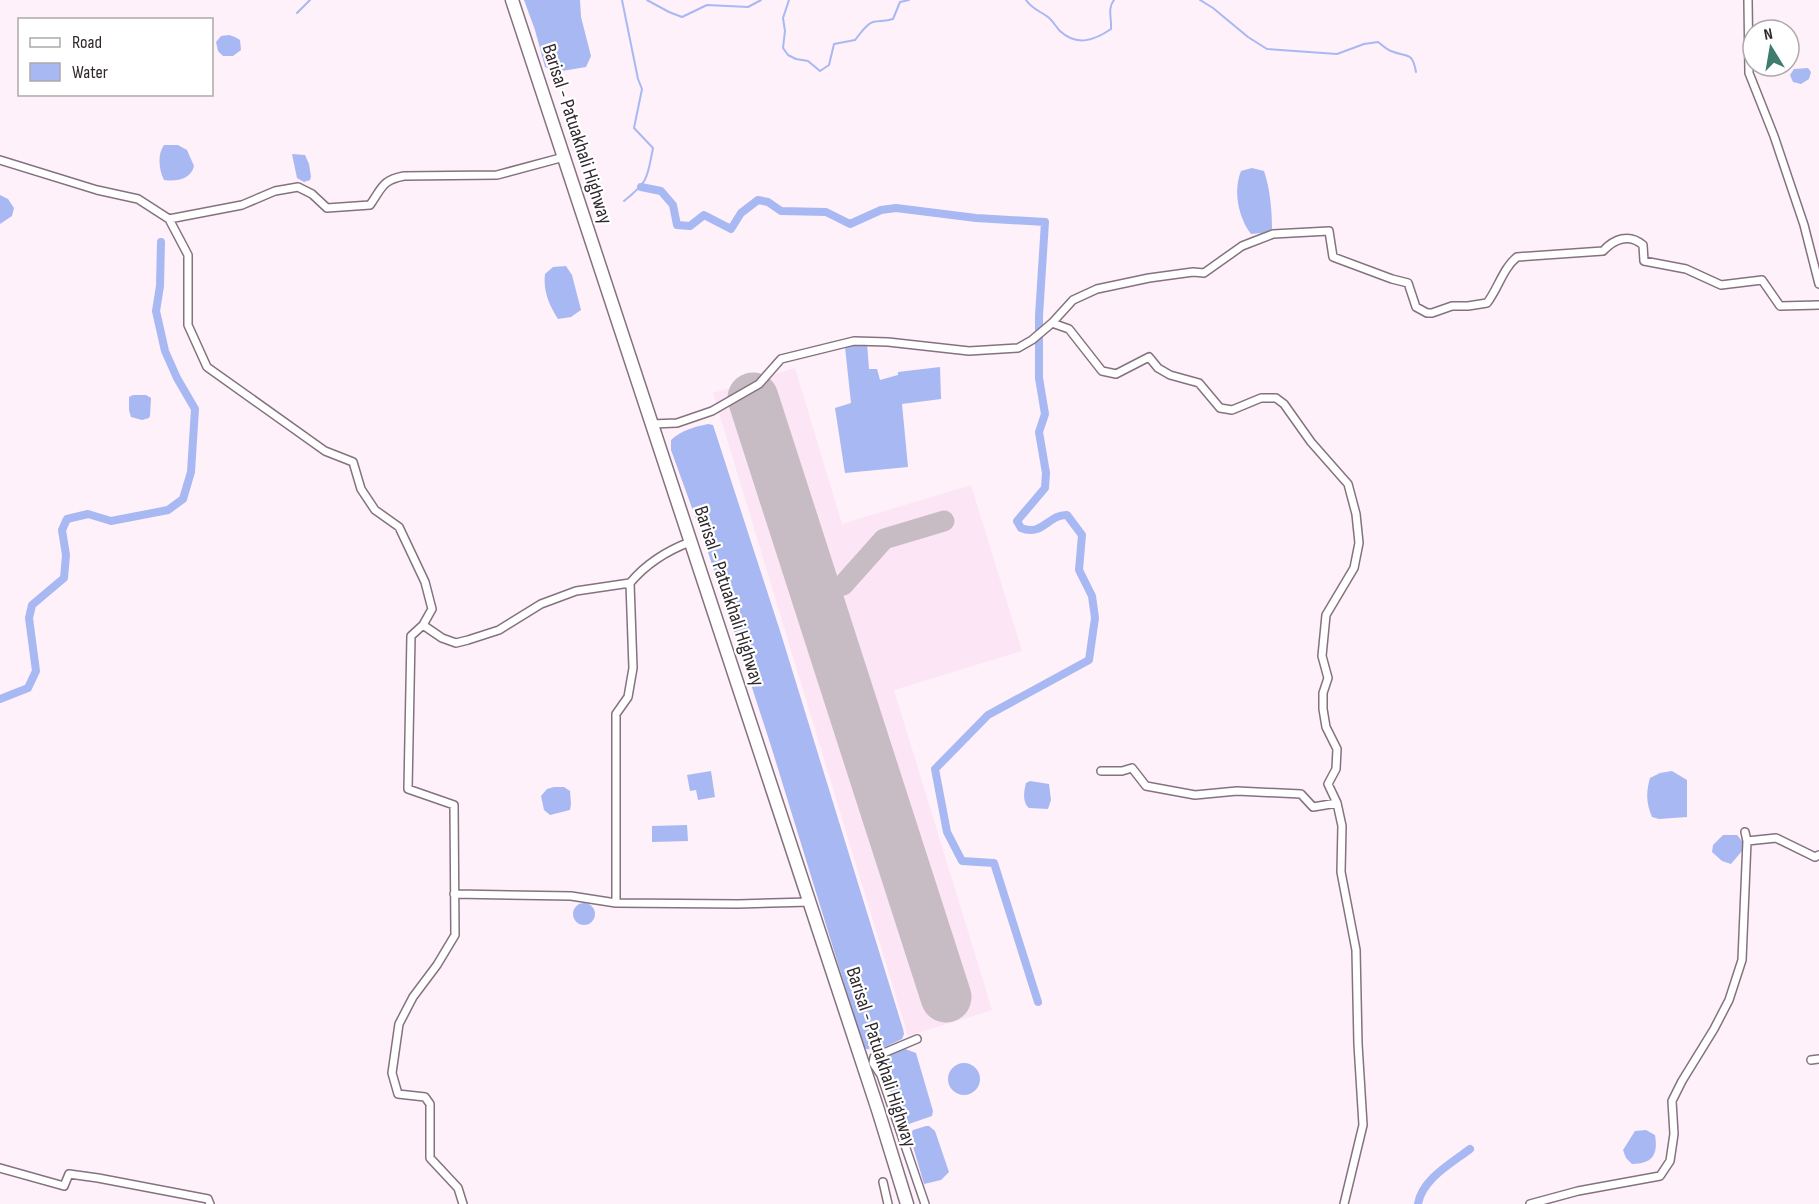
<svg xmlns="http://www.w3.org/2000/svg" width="1819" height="1204" font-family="'Sofia Sans Condensed',sans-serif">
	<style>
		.built { fill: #fce5f4 }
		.water { fill: #a8b8f3 }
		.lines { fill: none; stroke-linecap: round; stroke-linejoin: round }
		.stream { stroke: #a8b8f3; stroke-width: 2 }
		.canal { stroke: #a8b8f3; stroke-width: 8 }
		.taxiway { stroke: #c8bcc4; stroke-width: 21 }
		.runway { stroke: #c8bcc4; stroke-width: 51 }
		.minor-casing { stroke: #85727f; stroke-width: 10 }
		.trunk-casing { stroke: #85727f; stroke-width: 15 }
		.minor { stroke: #fff; stroke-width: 7 }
		.trunk { stroke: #fff; stroke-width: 12 }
		.labels { text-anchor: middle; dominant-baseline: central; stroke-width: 4.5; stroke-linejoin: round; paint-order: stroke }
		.street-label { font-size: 20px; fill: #30282d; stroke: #fff }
	</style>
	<rect width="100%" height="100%" fill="#fef1fa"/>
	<path class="built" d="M795,368L842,524L971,485L1022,651L894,690L992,1010L908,1036L713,393Z"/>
	<path class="water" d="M524,0H580L581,17L591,56L586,67L556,72L545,67L535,30Z
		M229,35L235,37L240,40L241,50L233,56H223L218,51L216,42L221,36Z
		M1808,68L1811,72L1809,79L1801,84L1793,82L1790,75L1794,69Z
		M164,145H178L187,150L194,166C191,179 177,182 164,180C159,170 157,155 164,145Z
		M292,154L305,155L309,164L311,177L310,180L304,182L297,178Z
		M1252,168L1264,171C1270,188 1272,211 1272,229L1262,233L1251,234C1238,217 1233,191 1241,171Z
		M0,195L8,199L14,208L12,216L0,224Z
		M566,266L572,275L581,310L571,317L558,319C549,305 543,291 545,274L553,267Z
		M867,343L869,369H877L880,380L898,375V372L940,367L941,399L902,404L908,467L845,473L835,408L851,403L845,347Z
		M133,395H146L151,398L150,416L149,418L142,420L131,417L129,410V397Z
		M708,424L713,425L714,428L781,634L903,1029L904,1034L902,1039L878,1050L866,1049L863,1045L771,746L709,555L671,450V440C682,430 694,427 708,424Z
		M711,771L715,797L698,800L696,790L690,791L687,775Z
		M1672,771L1687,780V817L1659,819L1652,817C1646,803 1646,792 1650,778L1660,773Z
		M1030,781L1049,784L1051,800L1048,809L1029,808C1022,802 1024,791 1026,783Z
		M554,787H564L570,791L571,804L570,810L550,815L544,810L541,796L547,789Z
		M687,825L688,841L652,842V826Z
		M1723,835H1737L1742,841V851L1731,864L1722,861L1712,852L1713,845Z
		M573 914a11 11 0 1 1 22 0a11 11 0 1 1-22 0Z
		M905,1049L916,1053L933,1111L932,1116L906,1125L882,1067L885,1057Z
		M948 1079a16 16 0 1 1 32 0a16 16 0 1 1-32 0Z
		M926,1126H929L935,1131L949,1172L941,1180L924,1184L910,1136L913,1130Z
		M1646,1130L1655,1135C1658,1153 1654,1164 1632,1164L1626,1158L1623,1150L1635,1131Z"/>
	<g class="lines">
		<path class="stream" d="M622,0L638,79L642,89L634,128L653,148C647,178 649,181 624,201
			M647,0L669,12L682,17L707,5L748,7L761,0
			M789,0L783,18L785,31L783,48L788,55L796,59L808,61L820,71L829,65L834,44L855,40C860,34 866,24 873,22C880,20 884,22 893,19L900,2L909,0
			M1026,0C1032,9 1040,11 1048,17C1053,21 1056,27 1060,31C1077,47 1095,40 1111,29C1112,19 1107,9 1114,0
			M1200,0L1213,8L1248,37L1267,49L1337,54L1364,44L1378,42C1382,45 1386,49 1391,51C1407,58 1412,50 1416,72
			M297,13L310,0"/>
		<path class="canal" d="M641,187L661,191L673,205L677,225L690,226L704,215L731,229L741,213L758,200L768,202L781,211L826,212L850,224L881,210L896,208L976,218L1045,222L1039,316V378L1045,414L1039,432L1046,473L1045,488L1017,521L1021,528C1042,537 1049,514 1067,515L1082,535L1079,570L1092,596L1095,618L1089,660L988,715L935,769L947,832L962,861L994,863L1038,1002
			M0,699L28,688L36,671L29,618L32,605L64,578L66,555L62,530L67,519L88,514L111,521L168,510L183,499L191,472L195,409L177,378L165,351L156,311L160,286L161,242
			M1418,1204C1422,1179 1452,1163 1470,1149"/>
		<path class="taxiway" d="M816,593L843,585L884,539L944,521"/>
		<path class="runway" d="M753,398L946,997"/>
		<g class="minor-casing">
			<path id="minor" d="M1748,0L1749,73L1774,136L1804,225L1819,284
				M0,160L97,190L138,199L169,219L188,255V325L207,367L325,451L353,462L361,489L375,510L399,527L425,582L432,609L423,625L411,636L408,789L454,805L455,935L437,965L413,997L399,1024L392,1073L398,1094L425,1097L430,1104V1158L458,1188L463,1204
				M169,219L242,205L275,191L298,187L312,194L327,208L370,205C382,188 382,180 404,176L497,175L564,157
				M1052,323L1069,329L1102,371L1116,374L1149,357L1158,368L1170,375L1199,383L1220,408L1232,410L1261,398H1276L1284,404L1311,442L1348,484L1356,514L1359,543L1354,568L1326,615L1322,656L1328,678L1323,693V709L1326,727L1337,749L1336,769L1328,784L1337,803L1313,807L1301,794L1237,791L1195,795L1146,786L1132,768L1122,771H1101
				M652,424L677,423L712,411L759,384L781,359L854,341L888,342L969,351L1018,348L1032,340L1052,323L1073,300L1097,289L1149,278L1193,272L1204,273L1242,246L1273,234L1329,231L1333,257L1392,279L1408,283L1416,307L1427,313H1432L1452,306H1468L1487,303C1498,289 1503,268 1517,257L1603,251C1614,239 1629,233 1643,245L1644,261L1686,269L1721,285L1762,280L1780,306L1819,305
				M423,625L442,638L456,643L468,640L499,630L541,604L576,591L630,583
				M1337,803L1342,826L1341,872L1356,950L1358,1044L1363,1125L1344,1204
				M1747,841L1776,838L1815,857L1819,855
				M454,894L571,896L616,903L738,904L810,902
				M616,903V714L628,697L633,668L630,583C646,564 666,551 690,542
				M917,1039L874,1057L873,1063L881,1075L925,1204
				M1811,1060L1819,1059
				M0,1168L64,1186L69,1174L98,1178L208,1199L210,1204
				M883,1182L888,1204
				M1530,1204L1578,1191L1660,1176L1670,1161L1674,1134L1672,1101L1682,1081L1714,1029L1729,1000L1742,960L1747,841L1745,832"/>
		</g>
		<g class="trunk-casing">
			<path id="trunk" d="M512,0L878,1110L907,1204"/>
		</g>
		<use href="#minor" class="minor"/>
		<use href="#trunk" class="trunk"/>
	</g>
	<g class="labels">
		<g class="street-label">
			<text transform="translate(577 134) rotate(72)">Barisal - Patuakhali Highway</text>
			<text transform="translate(729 596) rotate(72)">Barisal - Patuakhali Highway</text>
			<text transform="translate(881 1057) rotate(72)">Barisal - Patuakhali Highway</text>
		</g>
	</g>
	<rect x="18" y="18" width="195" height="78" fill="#ffffff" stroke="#aca9ab" stroke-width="1.5"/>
	<rect x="30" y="38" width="30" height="9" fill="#ffffff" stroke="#aca9ab" stroke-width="1.5"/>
	<text x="72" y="48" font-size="18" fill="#30282d">Road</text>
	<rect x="30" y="63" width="30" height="18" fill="#a8b8f3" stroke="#aca9ab" stroke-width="1.5"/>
	<text x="72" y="78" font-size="18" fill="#30282d">Water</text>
	<g transform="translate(1771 48) rotate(349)"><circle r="28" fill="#ffffff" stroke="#aca9ab" stroke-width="1.5"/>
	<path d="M0-4.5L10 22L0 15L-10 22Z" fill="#3c7d6e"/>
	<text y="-9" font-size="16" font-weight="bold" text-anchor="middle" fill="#30282d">N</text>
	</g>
</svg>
